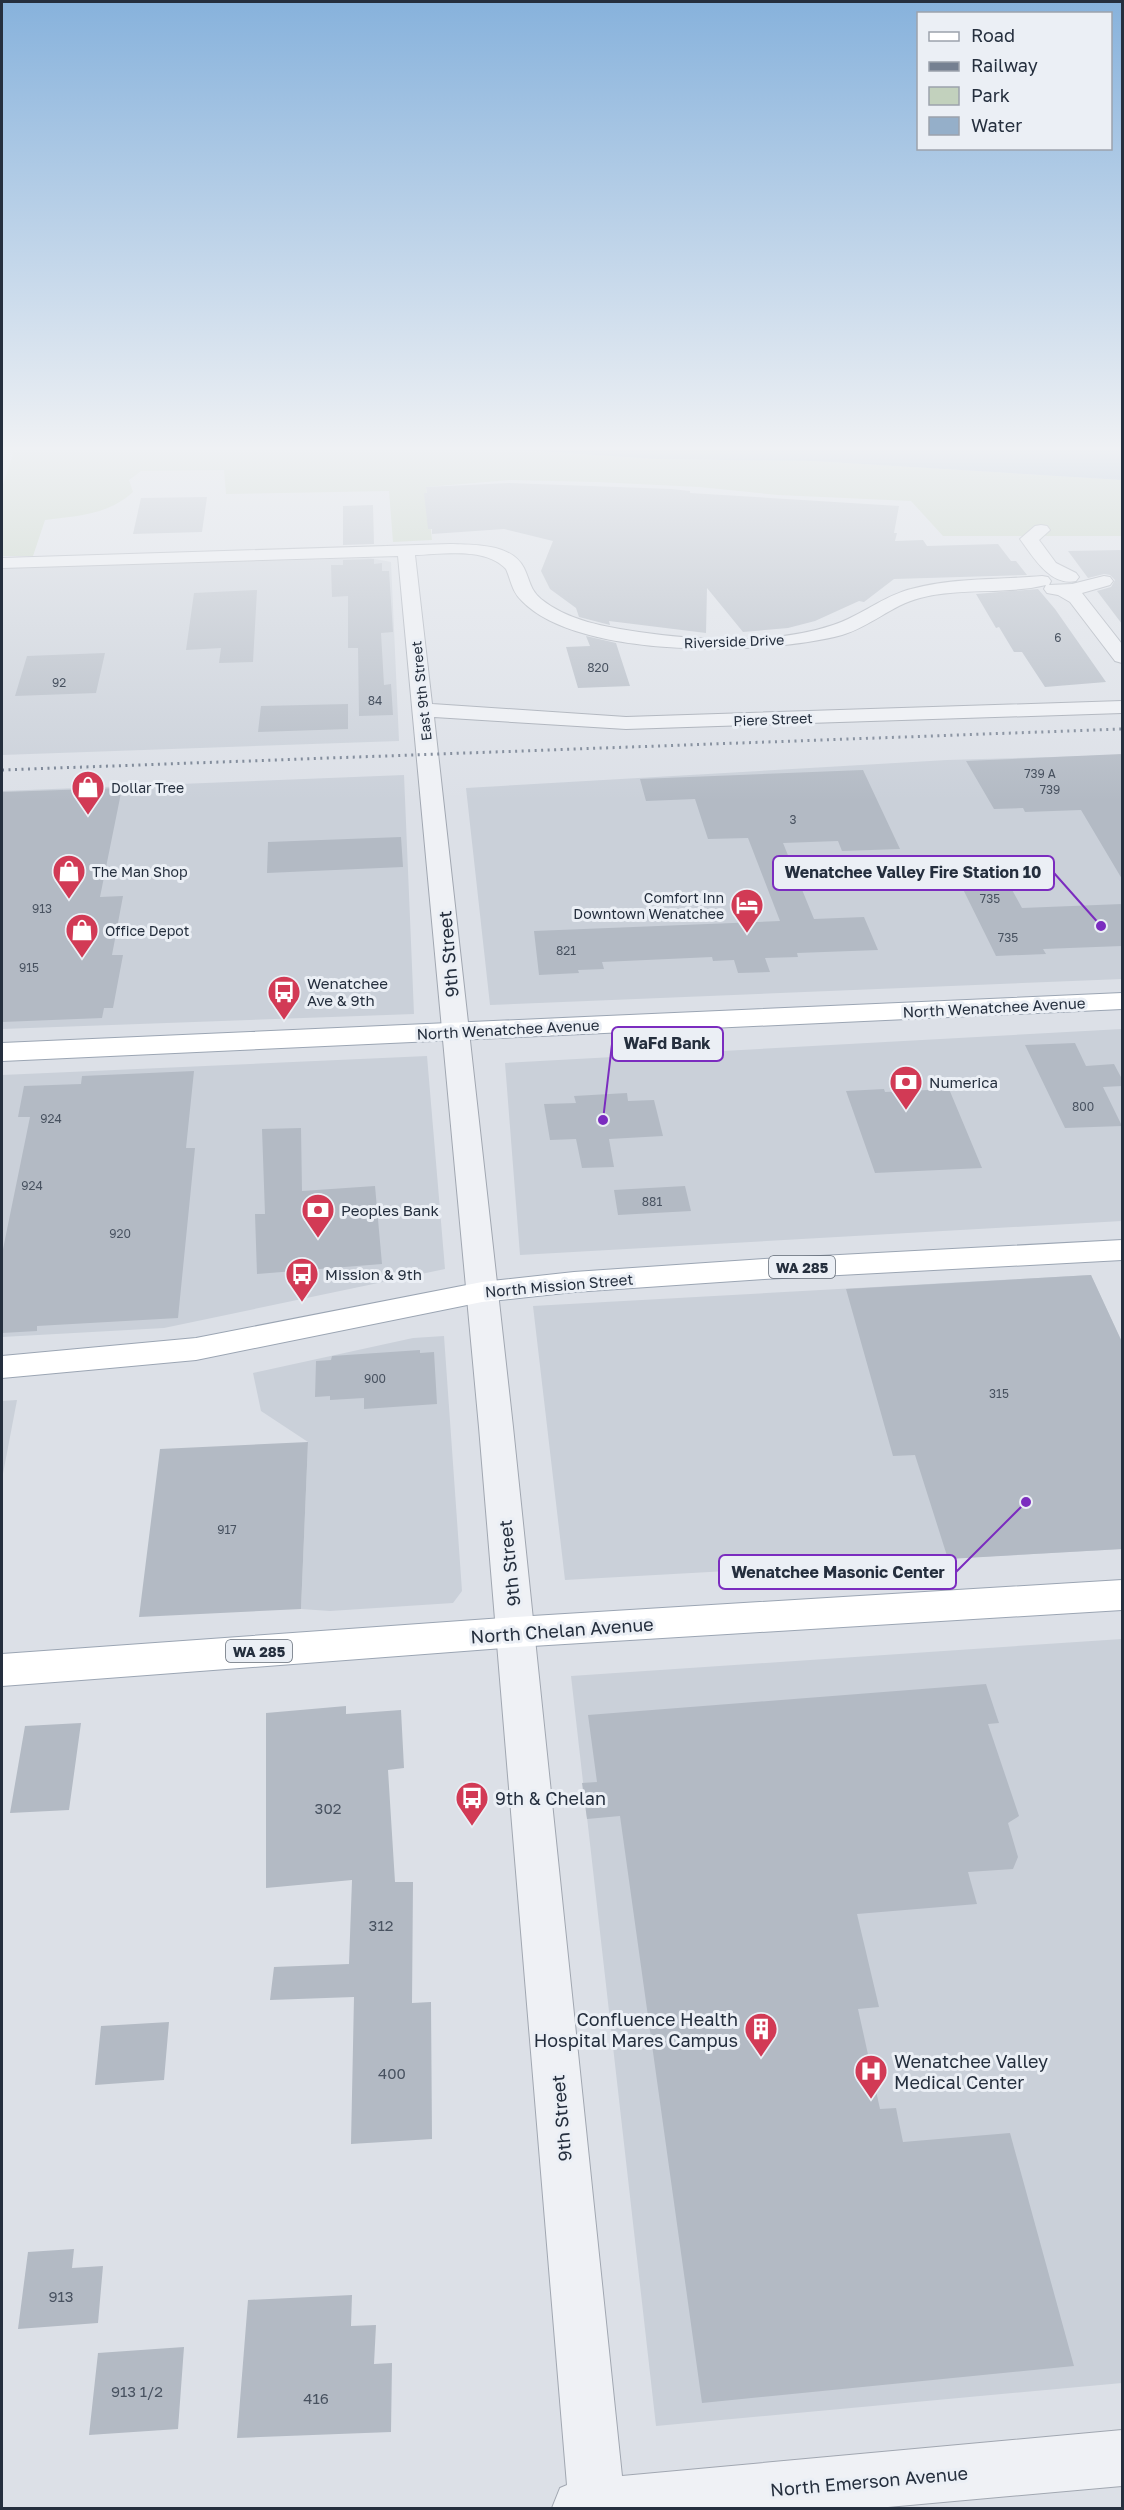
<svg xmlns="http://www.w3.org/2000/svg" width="1124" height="2510" font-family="'Golos Text',sans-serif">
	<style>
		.built { fill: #cad0d9 }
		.green { fill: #c2d1bd }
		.water { fill: #95afc9 }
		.building { fill: #b3bac4 }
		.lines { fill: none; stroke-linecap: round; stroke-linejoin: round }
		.minor-casing { stroke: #a1a7b1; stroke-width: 2 }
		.major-casing { stroke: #9ba5b3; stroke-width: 2 }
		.minor { fill: #eff1f5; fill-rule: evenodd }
		.major { fill: #fff; fill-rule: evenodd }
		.rail { stroke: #758091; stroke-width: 3; stroke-dasharray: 2 4.5; stroke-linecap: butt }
		.labels { text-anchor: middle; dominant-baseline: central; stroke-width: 6; stroke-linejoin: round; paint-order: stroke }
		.number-label { font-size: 12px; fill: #485260 }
		.far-street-label { font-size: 14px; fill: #252f3e; stroke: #ebeff5 }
		.far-poi-label { font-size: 14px; fill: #252f3e; stroke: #ebeff5; text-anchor: start }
		.shield { fill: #ebeff5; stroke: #606975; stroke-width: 1.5 }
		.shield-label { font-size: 14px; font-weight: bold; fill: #252f3e }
		.poi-label { font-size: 15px; fill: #252f3e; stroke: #ebeff5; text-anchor: start }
		.street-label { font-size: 15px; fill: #252f3e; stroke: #ebeff5 }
		.near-number-label { font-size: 15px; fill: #485260 }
		.near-street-label { font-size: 18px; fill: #252f3e; stroke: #ebeff5 }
		.near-poi-label { font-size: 18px; fill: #252f3e; stroke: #ebeff5; text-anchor: start }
		.leader { fill: none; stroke: #7b2cbf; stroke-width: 2 }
		.callout-dot { fill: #7b2cbf; stroke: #ebeff5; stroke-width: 2 }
		.callout { fill: #ebeff5; stroke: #7b2cbf; stroke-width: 2 }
		.callout-label { font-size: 16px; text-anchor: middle; font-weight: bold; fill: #252f3e }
	</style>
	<rect width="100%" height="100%" fill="#dce0e7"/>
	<path class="built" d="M370,558L391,562L399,741L2,755V568Z
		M1122,755V979L490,1005L466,788L947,760Z
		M404,775L414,1014L2,1029V791Z
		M1122,1029V1221L520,1255L505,1063Z
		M427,1056L445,1269L164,1328L2,1337V1075Z
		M1091,1275L1122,1342V1549L565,1580L533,1306Z
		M444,1336L462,1591L453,1603L330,1611L301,1609L308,1442L261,1411L253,1373L413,1338Z
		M17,1400L2,1479V1401Z
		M1122,1639V2383L656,2426L571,1676Z"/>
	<path class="green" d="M503,449L656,459L813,461L1122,480V536H943L911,501L778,495L699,487L597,482L510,480L426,487L432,540L393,542L389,491L226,494L224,470L141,471L129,480L133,492C108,515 77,516 45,520L33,556H2V488L13,454L2,449Z"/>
	<path class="water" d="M503,449H1122V480L813,461L656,459Z"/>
	<path class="building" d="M509,483L671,489L690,491V493L899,506L894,533H897L895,541L923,540L927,546L998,544L1011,561H1016L1027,575L894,579L864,602L859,601L815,621L788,628L743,632L707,588L706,633L609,621L610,625L579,617L576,608L550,589L541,571L553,541L504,529L432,534V529H428L424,493H427L426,487Z
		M207,497L202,532L133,534L141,498Z
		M373,505L374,544L343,545V506Z
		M1122,550V624L1097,591L1111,587L1115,580L1110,575L1104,574L1088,578L1068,551Z
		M374,559V564L382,563V571H389L393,632L381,633L384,685L391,684L393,715L359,716L358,648H348V596L332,597L331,565H343V560Z
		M1038,589L1055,609L1106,682L1045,687L1022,652H1014L999,627L996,628L976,594Z
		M257,590L253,662L219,663L221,648L186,650L194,593Z
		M586,636L616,643L630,686L578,688L566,647L590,646Z
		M105,653L96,693L15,696L27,656Z
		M348,704V729L258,732L261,706Z
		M1122,754V879L1081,810L1025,812L1023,808L994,809L966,761Z
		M863,770L900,849L842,851L838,841L783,843L814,919L864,917L878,950L797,953L798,957L765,958L770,972L738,973L734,960L713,961L712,957L602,962L604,969L578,970L579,973L539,975L534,931L780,921L748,838L708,839L695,799L646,801L640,779Z
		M122,788L100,897L123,896L112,955H123L113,1008H104L102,1018L2,1022V792Z
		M401,837L403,867L267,873L268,842Z
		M997,872L1005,886H1010L1022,908L1122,904V946L1043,949L1046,954L996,956L955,873Z
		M1075,1043L1086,1066L1114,1064L1122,1079V1086L1103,1087L1122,1126L1065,1128L1025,1045Z
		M194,1071L186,1148H195L178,1318L37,1326V1331L2,1333V1254L30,1117H18L24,1086L81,1084L82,1076Z
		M884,1089L885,1092L949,1089L982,1168L875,1173L846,1091Z
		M627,1093L628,1101L654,1100L663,1136L609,1139L614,1167L582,1168L576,1139L550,1140L544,1104L576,1103L574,1096Z
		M301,1128L302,1191L375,1186L382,1264L257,1274L255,1214H265L262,1129Z
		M685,1186L691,1211L618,1215L614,1190Z
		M1091,1275L1122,1342V1549L948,1559L915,1455L893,1456L846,1289Z
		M420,1350V1353L434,1352L437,1404L364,1409V1398L330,1400V1396L315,1397L316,1361L331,1360L332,1356Z
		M308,1442L301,1609L139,1617L160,1449Z
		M986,1684L999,1723L988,1724L1019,1816L1008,1823L1018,1857L1013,1869L968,1872L977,1904L857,1914L879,2007L858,2009L880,2109L896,2108L903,2142L1010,2133L1074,2366L702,2403L620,1816L587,1819L582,1783L597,1782L588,1715Z
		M346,1706V1714L401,1710L404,1768L388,1770L395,1882H413L412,2003L431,2002L432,2139L351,2144L354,1997L270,2000L274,1967L349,1964L352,1880L266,1888V1713Z
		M81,1723L69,1810L10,1813L25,1726Z
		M169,2022L164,2080L95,2085L101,2026Z
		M74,2249L72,2268L103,2266L98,2323L18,2329L28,2252Z
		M352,2295L351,2326L376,2325L374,2364L392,2363L391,2432L237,2438L248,2300Z
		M184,2347L178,2429L89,2435L98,2353Z"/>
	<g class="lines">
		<g class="minor-casing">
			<path id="minor" d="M1041,525L1047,526L1050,530L1039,540L1056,563L1076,573L1079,577L1076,581C1051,587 1033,557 1020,539L1035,526Z
				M450,544C474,545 511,543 524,568C530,580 530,590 541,599C568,621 606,627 639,632C701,641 773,645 833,625C861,616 883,596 911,589C954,577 999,580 1042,576L1048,577L1051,581L1049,585L1072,584L1104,576L1110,577L1113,581L1110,585L1082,593L1122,644V663L1115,661L1070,602L1058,595L1047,593L1044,589L1046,585C1005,595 961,587 920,598C892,605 870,627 842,635C768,655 579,660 522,601C512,592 511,580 506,569C486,547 443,554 415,555L432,704L626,717L1122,701V713L626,729L434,717L513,1427L622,2476L1122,2430V2486L877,2508H552L560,2488L567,2485L479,1427L398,556L2,568V558Z"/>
		</g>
		<g class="major-casing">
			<path id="major" d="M1122,993V1009L2,1061V1043Z
				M1122,1240V1260L764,1279L574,1292L482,1302L196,1360L2,1378V1356L196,1338L482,1282L574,1272L764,1259Z
				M1122,1580V1610L516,1647L2,1686V1654L516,1617Z"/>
		</g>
		<use href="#minor" class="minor"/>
		<use href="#major" class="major"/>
		<path class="rail" d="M2,770L1122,729"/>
	</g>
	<linearGradient id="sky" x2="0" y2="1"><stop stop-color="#87b2dc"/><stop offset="0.56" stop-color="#eff1f4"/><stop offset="1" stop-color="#eff1f4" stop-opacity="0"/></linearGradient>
	<rect width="1124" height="801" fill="url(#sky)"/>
	<defs>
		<g id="shop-pin" transform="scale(1.725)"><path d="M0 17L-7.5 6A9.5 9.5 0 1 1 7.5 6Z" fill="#d23a55" stroke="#ebeff5"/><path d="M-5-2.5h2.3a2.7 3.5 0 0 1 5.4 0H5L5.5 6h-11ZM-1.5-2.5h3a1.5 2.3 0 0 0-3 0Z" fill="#fff"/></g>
		<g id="hotel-pin" transform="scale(1.725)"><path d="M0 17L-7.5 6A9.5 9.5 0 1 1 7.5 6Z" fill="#d23a55" stroke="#ebeff5"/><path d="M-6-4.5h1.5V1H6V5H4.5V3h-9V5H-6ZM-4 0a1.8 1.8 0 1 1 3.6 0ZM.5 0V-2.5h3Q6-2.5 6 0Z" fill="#fff"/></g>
		<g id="bus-pin" transform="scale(1.725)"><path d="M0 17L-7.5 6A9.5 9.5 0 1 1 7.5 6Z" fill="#d23a55" stroke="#ebeff5"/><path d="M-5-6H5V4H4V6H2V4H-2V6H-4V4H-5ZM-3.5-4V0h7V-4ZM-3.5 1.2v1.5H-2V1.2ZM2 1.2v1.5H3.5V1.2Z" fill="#fff"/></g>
		<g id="bank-pin" transform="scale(1.725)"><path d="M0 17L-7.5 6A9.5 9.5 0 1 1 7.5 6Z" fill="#d23a55" stroke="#ebeff5"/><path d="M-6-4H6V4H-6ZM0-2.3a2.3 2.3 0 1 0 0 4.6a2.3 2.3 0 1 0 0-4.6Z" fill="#fff"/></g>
		<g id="building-pin" transform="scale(1.725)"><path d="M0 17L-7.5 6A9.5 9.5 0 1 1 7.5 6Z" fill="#d23a55" stroke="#ebeff5"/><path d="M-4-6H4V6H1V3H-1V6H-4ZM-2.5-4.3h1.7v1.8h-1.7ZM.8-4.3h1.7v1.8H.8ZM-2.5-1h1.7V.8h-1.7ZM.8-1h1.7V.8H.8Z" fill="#fff"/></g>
		<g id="hospital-pin" transform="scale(1.725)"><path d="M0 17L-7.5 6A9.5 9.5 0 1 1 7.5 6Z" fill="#d23a55" stroke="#ebeff5"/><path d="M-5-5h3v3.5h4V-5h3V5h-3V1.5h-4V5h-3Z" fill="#fff"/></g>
	</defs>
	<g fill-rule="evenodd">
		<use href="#shop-pin" x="88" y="787"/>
		<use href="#shop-pin" x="69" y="871"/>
		<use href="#hotel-pin" x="747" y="905"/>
		<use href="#shop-pin" x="82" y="930"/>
		<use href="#bus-pin" x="284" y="992"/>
		<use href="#bank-pin" x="906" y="1082"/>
		<use href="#bank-pin" x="318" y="1210"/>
		<use href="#bus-pin" x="302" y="1274"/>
		<use href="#bus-pin" x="472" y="1798"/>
		<use href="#building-pin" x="761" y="2029"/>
		<use href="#hospital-pin" x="871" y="2071"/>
	</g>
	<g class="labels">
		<g class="number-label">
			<text x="1058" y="637">6</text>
			<text x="598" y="667">820</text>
			<text x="59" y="682">92</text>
			<text x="375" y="700">84</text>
			<text x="1040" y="773">739 A</text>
			<text x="1050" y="789">739</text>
			<text x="793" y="819">3</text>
			<text x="990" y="898">735</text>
			<text x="42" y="908">913</text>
			<text x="1008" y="937">735</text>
			<text x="566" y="950">821</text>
			<text x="29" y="967">915</text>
			<text x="1083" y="1106">800</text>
			<text x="51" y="1118">924</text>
			<text x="32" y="1185">924</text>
			<text x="652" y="1201">881</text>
			<text x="120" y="1233">920</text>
			<text x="375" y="1378">900</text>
			<text x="999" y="1393">315</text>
			<text x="227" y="1529">917</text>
		</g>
		<g class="far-street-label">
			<text transform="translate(734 641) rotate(-2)">Riverside Drive</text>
			<text transform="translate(421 691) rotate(-96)">East 9th Street</text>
			<text transform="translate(773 719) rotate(-2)">Piere Street</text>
		</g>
		<g class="far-poi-label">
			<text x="111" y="787">Dollar Tree</text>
			<text x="92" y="871">The Man Shop</text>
			<text x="724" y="897" text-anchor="end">Comfort Inn<tspan x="724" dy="16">Downtown Wenatchee</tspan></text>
			<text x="105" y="930">Office Depot</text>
		</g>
		<g class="shield">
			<rect x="769" y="1256" width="66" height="22" rx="4.5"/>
			<rect x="226" y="1640" width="66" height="22" rx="4.5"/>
		</g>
		<g class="shield-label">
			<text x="802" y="1267">WA 285</text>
			<text x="259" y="1651">WA 285</text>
		</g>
		<g class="poi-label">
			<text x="307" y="983">Wenatchee<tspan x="307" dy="17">Ave &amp; 9th</tspan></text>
			<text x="929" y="1082">Numerica</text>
			<text x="341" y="1210">Peoples Bank</text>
			<text x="325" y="1274">Mission &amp; 9th</text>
		</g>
		<g class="street-label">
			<text transform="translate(994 1007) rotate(-3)">North Wenatchee Avenue</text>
			<text transform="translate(508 1029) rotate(-3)">North Wenatchee Avenue</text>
			<text transform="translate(559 1285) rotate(-5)">North Mission Street</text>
		</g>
		<g class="near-number-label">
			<text x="328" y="1808">302</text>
			<text x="381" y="1925">312</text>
			<text x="392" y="2073">400</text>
			<text x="61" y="2296">913</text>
			<text x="137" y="2391">913 1/2</text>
			<text x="316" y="2398">416</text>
		</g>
		<g class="near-street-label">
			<text transform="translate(448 954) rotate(-95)">9th Street</text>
			<text transform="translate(509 1563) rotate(-96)">9th Street</text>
			<text transform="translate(562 1630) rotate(-4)">North Chelan Avenue</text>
			<text transform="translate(561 2118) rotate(-95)">9th Street</text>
			<text transform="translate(869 2481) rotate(-5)">North Emerson Avenue</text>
		</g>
		<g class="near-poi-label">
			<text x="495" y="1798">9th &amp; Chelan</text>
			<text x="738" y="2019" text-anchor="end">Confluence Health<tspan x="738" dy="21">Hospital Mares Campus</tspan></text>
			<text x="894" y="2061">Wenatchee Valley<tspan x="894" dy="21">Medical Center</tspan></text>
		</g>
	</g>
	<path class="leader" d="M1101 926L1054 873M603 1120L612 1044M1026 1502L956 1572"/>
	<g class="callout-dot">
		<circle cx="1101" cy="926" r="6"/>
		<circle cx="603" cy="1120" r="6"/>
		<circle cx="1026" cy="1502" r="6"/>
	</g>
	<g class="callout">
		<rect x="773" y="856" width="281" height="34" rx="6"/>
		<rect x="612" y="1027" width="111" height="34" rx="6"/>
		<rect x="719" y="1555" width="237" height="34" rx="6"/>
	</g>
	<g class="callout-label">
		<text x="913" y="878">Wenatchee Valley Fire Station 10</text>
		<text x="667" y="1049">WaFd Bank</text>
		<text x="838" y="1578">Wenatchee Masonic Center</text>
	</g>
	<rect width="1124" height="2510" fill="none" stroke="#252f3e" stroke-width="6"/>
	<rect x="917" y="12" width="195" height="138" fill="#ebeff5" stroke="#9ca2ac" stroke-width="1.5"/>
	<rect x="929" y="32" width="30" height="9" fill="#ffffff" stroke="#9ca2ac" stroke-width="1.5"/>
	<text x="971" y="42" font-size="18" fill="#252f3e">Road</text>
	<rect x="929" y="62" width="30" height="9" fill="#758091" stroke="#9ca2ac" stroke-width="1.5"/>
	<text x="971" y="72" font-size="18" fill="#252f3e">Railway</text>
	<rect x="929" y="87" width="30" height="18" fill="#c2d1bd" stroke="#9ca2ac" stroke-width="1.5"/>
	<text x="971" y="102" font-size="18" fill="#252f3e">Park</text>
	<rect x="929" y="117" width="30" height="18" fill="#95afc9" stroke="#9ca2ac" stroke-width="1.5"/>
	<text x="971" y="132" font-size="18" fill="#252f3e">Water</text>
</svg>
